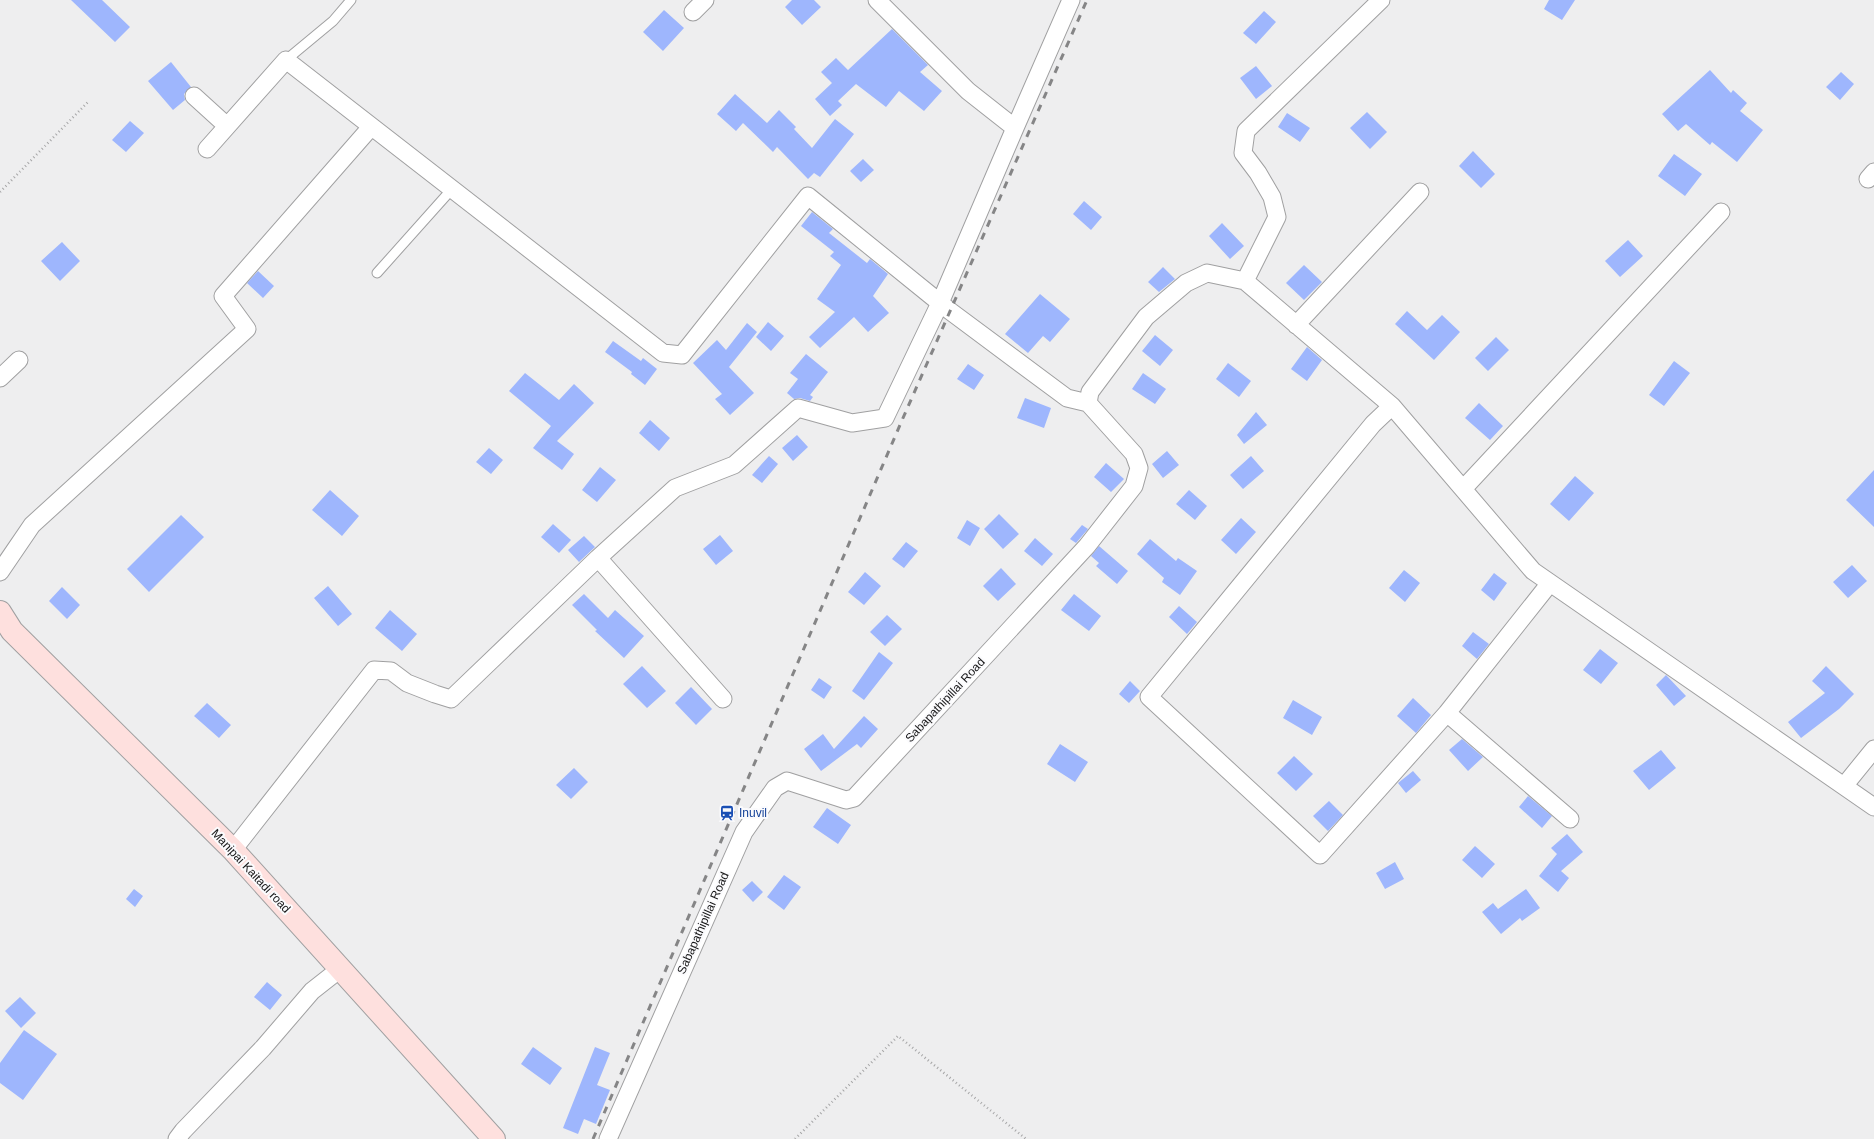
<svg xmlns="http://www.w3.org/2000/svg" width="1874" height="1139" font-family="Helvetica,sans-serif">
	<style>
		.building { fill: #9eb6fd }
		.lines { fill: none; stroke-linecap: round; stroke-linejoin: round }
		.lane-casing { stroke: #a0a0a1; stroke-width: 11 }
		.street-casing { stroke: #a0a0a1; stroke-width: 19 }
		.secondary-casing { stroke: #a0a0a1; stroke-width: 24 }
		.path { stroke: #a6a6a7; stroke-width: 2.5; stroke-dasharray: 1 3; stroke-linecap: butt }
		.lane { stroke: #fff; stroke-width: 9 }
		.street { stroke: #fff; stroke-width: 17 }
		.secondary { stroke: #fee0de; stroke-width: 22 }
		.rail { stroke: #858586; stroke-width: 3; stroke-dasharray: 7 7; stroke-linecap: butt }
		.labels { text-anchor: middle; dominant-baseline: central; stroke-width: 4; stroke-linejoin: round; paint-order: stroke }
		.street-label { font-size: 12px; fill: #171718; stroke: #fbfbfd }
		.transit-label { font-size: 12px; fill: #164399; stroke: #fbfbfd; text-anchor: start }
	</style>
	<rect width="100%" height="100%" fill="#eeeeef"/>
	<path class="building" d="M71,0H102L130,27L115,42Z
		M792,0H814L821,7L802,25L785,7Z
		M1549,0H1575L1562,20L1544,9Z
		M664,10L684,28L663,51L643,32Z
		M1264,11L1276,22L1256,44L1243,33Z
		M892,29L928,65L920,72L942,91L924,111L899,91L886,107L856,84L838,101L842,105L830,116L815,99L832,83L821,72L836,58L848,70Z
		M171,62L191,87L184,94L185,100L173,110L148,81Z
		M1256,66L1272,86L1256,99L1240,78Z
		M1710,70L1731,93L1733,90L1747,103L1740,111L1763,130L1737,162L1712,142L1710,145L1686,124L1678,131L1662,114Z
		M1841,72L1854,84L1840,100L1826,87Z
		M735,94L767,123L779,110L796,127L794,129L812,148L835,119L854,134L820,177L814,173L808,179L777,147L773,152L743,123L736,131L717,114Z
		M1367,112L1387,132L1370,149L1350,128Z
		M1287,113L1310,128L1300,142L1278,127Z
		M130,121L144,133L126,152L112,140Z
		M1473,151L1495,174L1481,188L1459,166Z
		M1674,154L1702,174L1685,196L1658,176Z
		M863,159L874,170L861,182L850,171Z
		M1084,201L1102,217L1091,230L1073,214Z
		M812,212L833,229L829,233L867,263L870,259L888,274L873,296L889,313L868,332L854,317L820,348L809,337L835,312L817,299L841,265L830,256L834,252L801,226Z
		M1222,223L1244,246L1230,259L1209,236Z
		M1628,240L1643,256L1620,277L1605,261Z
		M62,242L80,261L60,281L41,261Z
		M1304,265L1322,282L1304,300L1286,283Z
		M1163,267L1175,279L1159,292L1148,282Z
		M258,271L274,286L263,298L247,283Z
		M1040,294L1070,319L1050,342L1043,336L1028,353L1005,334Z
		M1407,311L1427,330L1442,315L1460,332L1434,360L1395,324Z
		M768,322L784,336L771,351L756,337Z
		M747,323L757,332L729,367L754,393L730,415L715,399L722,394L693,363L717,340L726,350Z
		M1155,335L1173,350L1160,366L1142,351Z
		M1496,337L1509,350L1488,371L1475,358Z
		M613,341L641,361L643,358L657,369L645,385L631,374L632,372L605,352Z
		M1307,347L1322,360L1307,381L1291,369Z
		M806,354L828,372L810,395L813,397L810,401L800,398L794,399L787,393L798,379L790,373Z
		M1674,361L1690,373L1664,406L1649,395Z
		M1228,363L1251,381L1239,397L1216,379Z
		M968,364L984,375L974,390L957,379Z
		M525,373L559,400L574,384L594,403L557,441L574,454L562,470L533,448L551,426L509,391Z
		M1143,373L1166,389L1155,404L1132,389Z
		M1025,398L1051,408L1044,428L1017,418Z
		M1479,403L1503,426L1490,440L1465,418Z
		M1256,412L1267,425L1244,444L1237,435Z
		M650,420L670,438L659,451L639,433Z
		M797,435L808,447L793,461L782,448Z
		M489,448L503,460L491,474L476,462Z
		M1167,451L1179,465L1163,478L1152,464Z
		M769,456L778,464L762,483L752,475Z
		M1251,456L1264,471L1243,489L1230,475Z
		M1106,463L1124,479L1111,492L1094,477Z
		M600,467L616,480L597,502L582,490Z
		M1874,470V527L1846,500Z
		M1575,476L1594,493L1569,521L1550,504Z
		M330,490L359,516L342,536L312,510Z
		M1189,490L1207,506L1195,520L1176,504Z
		M999,514L1019,534L1003,549L984,529Z
		M181,515L204,537L149,592L127,569Z
		M1241,518L1256,532L1236,554L1221,540Z
		M967,520L980,528L970,546L957,538Z
		M553,524L571,540L559,553L541,537Z
		M1082,525L1088,529L1076,543L1070,539Z
		M720,535L733,551L716,565L703,549Z
		M584,536L595,547L579,562L568,550Z
		M1035,538L1053,554L1042,566L1024,551Z
		M1150,539L1176,561L1178,558L1197,571L1180,595L1162,582L1164,578L1137,554Z
		M906,542L918,551L904,568L892,559Z
		M1099,546L1128,571L1117,584L1096,566L1099,563L1091,556Z
		M1852,565L1867,581L1848,598L1833,582Z
		M1001,568L1016,584L998,601L983,586Z
		M1404,570L1420,583L1405,602L1389,588Z
		M865,572L881,586L864,605L848,592Z
		M1494,573L1507,583L1494,601L1481,590Z
		M328,586L352,614L338,626L314,598Z
		M62,587L80,605L67,619L49,601Z
		M584,594L608,618L615,610L644,636L624,658L595,631L597,630L572,605Z
		M1074,594L1101,616L1089,631L1061,610Z
		M1179,606L1197,622L1187,634L1169,617Z
		M390,610L417,634L402,651L375,628Z
		M887,615L902,629L885,646L870,632Z
		M1473,632L1489,644L1477,659L1462,646Z
		M1600,649L1618,663L1601,684L1583,670Z
		M879,652L893,663L864,700L852,691Z
		M642,666L666,691L647,708L623,684Z
		M1826,666L1854,694L1839,709L1801,738L1788,722L1825,693L1812,681Z
		M1666,675L1686,696L1674,706L1656,685Z
		M819,678L832,687L824,699L811,690Z
		M1130,681L1140,691L1129,703L1119,694Z
		M691,687L712,709L696,725L675,703Z
		M1413,698L1431,715L1416,733L1397,716Z
		M1293,700L1322,717L1312,735L1283,718Z
		M207,703L231,725L219,738L194,716Z
		M864,716L878,729L861,748L857,744L821,771L804,749L823,734L834,749Z
		M1462,739L1483,757L1468,771L1449,750Z
		M1060,744L1088,762L1075,782L1047,764Z
		M1661,750L1676,768L1649,790L1633,771Z
		M1294,756L1313,774L1296,791L1277,773Z
		M574,768L588,782L571,799L556,785Z
		M1413,771L1421,780L1406,793L1398,783Z
		M1528,796L1552,816L1542,828L1519,807Z
		M1329,801L1343,815L1328,831L1313,816Z
		M827,808L851,825L838,844L813,827Z
		M1567,834L1583,852L1561,871L1569,878L1558,892L1539,876L1557,854L1551,848Z
		M1475,846L1495,864L1482,878L1462,860Z
		M1395,862L1404,879L1385,889L1376,873Z
		M784,875L801,887L784,910L767,897Z
		M752,881L763,892L753,902L742,890Z
		M134,889L143,896L135,907L126,899Z
		M1526,889L1540,908L1522,921L1520,918L1501,934L1482,912L1493,903L1498,909Z
		M267,982L282,995L270,1010L254,997Z
		M20,997L36,1013L21,1028L5,1011Z
		M24,1030L57,1054L23,1100L0,1083V1063Z
		M533,1047L562,1068L550,1085L521,1064Z
		M595,1047L610,1053L597,1085L610,1090L596,1124L584,1119L578,1134L563,1128Z"/>
	<g class="lines">
		<g class="lane-casing">
			<path id="lane" d="M286,60L333,21L351,0
				M377,273L452,189"/>
		</g>
		<g class="street-casing">
			<path id="street" d="M877,0L968,91L1015,128
				M1381,0L1246,131L1243,153L1258,173L1272,197L1277,217L1245,281L1392,406L1533,571L1874,807
				M693,12L705,0
				M194,96L227,126
				M207,149L286,60L663,353L682,355L808,196L950,311L1067,398L1088,403
				M1868,179L1874,172
				M1296,325L1420,192
				M0,378L19,360
				M1392,406L1373,424L1149,697L1320,855L1447,713
				M1463,489L1721,212
				M598,558L723,699
				M0,572L32,525L247,329L223,296L371,127
				M1550,583L1447,713L1570,819
				M1844,786L1874,749
				M233,850L374,670L391,671L407,683L435,694L451,699L598,558L675,488L734,465L798,408L852,423L885,418L940,303L1015,128L1071,0
				M177,1139L183,1131L263,1048L312,991L340,969
				M608,1139L744,832L775,788L787,781L846,800L854,798L1087,546L1134,486L1139,468L1134,454L1088,403L1090,392L1146,317L1186,283L1207,273L1245,281"/>
		</g>
		<g class="secondary-casing">
			<path id="secondary" d="M0,612L12,631L233,850L494,1139"/>
		</g>
		<path class="path" d="M0,192L88,102
			M795,1139L898,1036L1026,1139"/>
		<use href="#lane" class="lane"/>
		<use href="#street" class="street"/>
		<use href="#secondary" class="secondary"/>
		<path class="rail" d="M593,1139L903,418L1087,0"/>
	</g>
	<defs>
		<g id="station-bare" transform="scale(1.2)"><path d="M-3-6H3Q5-6 5-4V2Q5 4 3 4L4.5 6H3L1.5 4h-3L-3 6H-4.5L-3 4Q-5 4-5 2V-4Q-5-6-3-6ZM-3.5-4v3h7v-3ZM-3.5 1v1.5H-2V1ZM2 1v1.5H3.5V1Z" fill="#1a4fb4" stroke="#fbfbfd" stroke-width="2.5" paint-order="stroke"/></g>
	</defs>
	<g fill-rule="evenodd">
		<use href="#station-bare" x="727" y="813"/>
	</g>
	<g class="labels">
		<g class="street-label">
			<text transform="translate(945 700) rotate(-47)">Sabapathipillai Road</text>
			<text transform="translate(251 871) rotate(47)">Manipai Kaitadi road</text>
			<text transform="translate(703 923) rotate(-66)">Sabapathipillai Road</text>
		</g>
		<g class="transit-label">
			<text x="739" y="813">Inuvil</text>
		</g>
	</g>
</svg>
